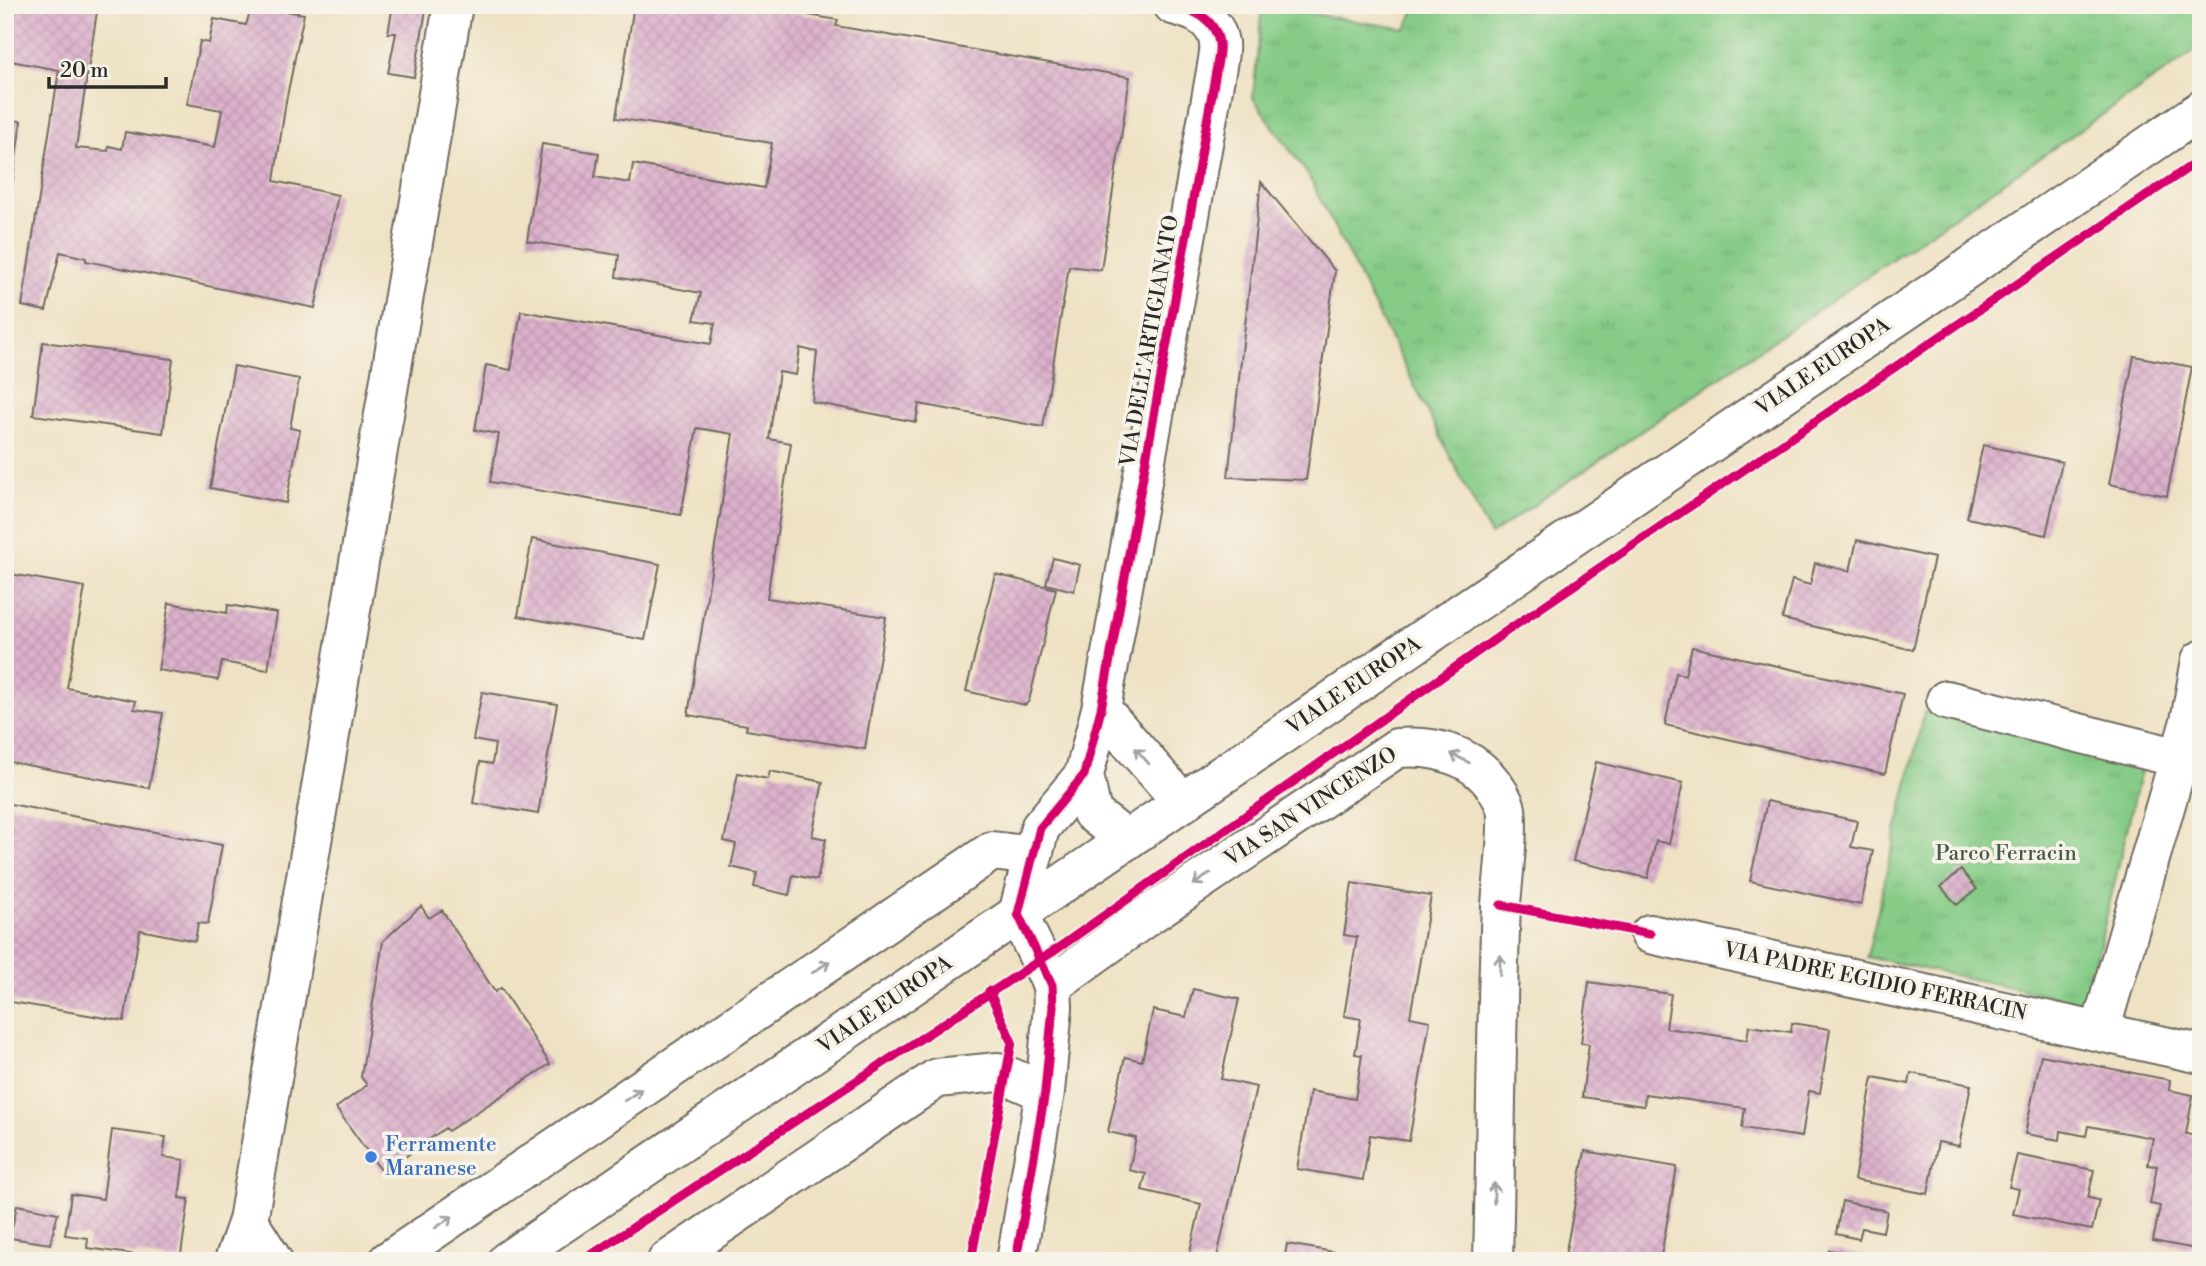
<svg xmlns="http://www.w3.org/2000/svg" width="2206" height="1266" font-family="'Libre Bodoni',serif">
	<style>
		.grass { fill: url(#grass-tufts); stroke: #587c59; stroke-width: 2 }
		.building { fill: url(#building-cross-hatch) }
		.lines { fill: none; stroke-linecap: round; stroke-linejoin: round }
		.minor-casing { stroke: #706b61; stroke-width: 42 }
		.major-casing { stroke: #706b61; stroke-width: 42 }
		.path { stroke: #706b61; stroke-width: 4.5; stroke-dasharray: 2 5; stroke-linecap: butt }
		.minor { stroke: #fff; stroke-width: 38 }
		.major { stroke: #fff; stroke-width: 38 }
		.cycleway-casing { stroke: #f7f3e8; stroke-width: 13 }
		.cycleway { stroke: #d6006c; stroke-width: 9 }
		.oneway { stroke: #a0a0a0 }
		.shop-dot { fill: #3f7fe0; stroke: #f7f3e8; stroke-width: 2.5 }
		.labels { text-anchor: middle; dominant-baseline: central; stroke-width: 7; stroke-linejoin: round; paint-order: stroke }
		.street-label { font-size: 21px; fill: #2b2b2b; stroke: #f7f3e8 }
		.park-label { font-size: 21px; fill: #465b47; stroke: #f7f3e8 }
		.shop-label { font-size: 21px; fill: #366cbe; stroke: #f7f3e8; text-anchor: start }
	</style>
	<defs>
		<pattern id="grass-tufts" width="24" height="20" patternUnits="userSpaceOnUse" patternTransform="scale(1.75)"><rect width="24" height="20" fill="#86cc87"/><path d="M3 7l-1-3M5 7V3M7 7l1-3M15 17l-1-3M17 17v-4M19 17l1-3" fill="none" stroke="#74af75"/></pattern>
		<pattern id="building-cross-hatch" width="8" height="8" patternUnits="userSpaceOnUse" patternTransform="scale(1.75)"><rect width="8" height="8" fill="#dcb1cc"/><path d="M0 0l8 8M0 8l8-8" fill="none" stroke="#bd98af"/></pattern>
	</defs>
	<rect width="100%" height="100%" fill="#f7f3e8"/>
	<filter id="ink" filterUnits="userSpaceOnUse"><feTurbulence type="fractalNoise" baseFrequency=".0143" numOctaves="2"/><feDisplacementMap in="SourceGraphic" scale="14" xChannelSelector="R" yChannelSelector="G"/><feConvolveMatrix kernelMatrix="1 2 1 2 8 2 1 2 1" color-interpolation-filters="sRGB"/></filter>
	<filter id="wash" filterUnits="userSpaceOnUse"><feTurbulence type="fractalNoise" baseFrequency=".00686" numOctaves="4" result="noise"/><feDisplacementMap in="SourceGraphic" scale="28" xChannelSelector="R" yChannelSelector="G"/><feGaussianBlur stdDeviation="1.57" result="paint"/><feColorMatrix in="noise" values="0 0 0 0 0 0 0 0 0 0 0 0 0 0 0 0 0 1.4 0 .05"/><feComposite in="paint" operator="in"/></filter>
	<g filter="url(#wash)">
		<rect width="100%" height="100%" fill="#efe2c4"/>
		<path class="grass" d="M1416,5H2201V47L1490,535L1308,175L1253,98L1262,6L1406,29Z
			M1924,712L2143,762L2086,1003L1867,957Z"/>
		<g id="blocks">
			<path class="building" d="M5,5H98L76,148L108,151L109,146L122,149L125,132L215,147L222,110L187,104L200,41L209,43L214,19L246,25L252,5L304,14L286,101L274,181L338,195L315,308L86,261V258L60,252L46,311L22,306L59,70L5,60Z
				M393,5H427L414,77L388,73L396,33H388Z
				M634,5H749L838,20L836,26L1130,77L1101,270L1069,266L1043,427L919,404L916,422L812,402L817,352L800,348L796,375L779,372L769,439L791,443L767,598L886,617L865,749L746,730L747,725L688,715L733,434L697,428L681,515L490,482L499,434L475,430L486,365L511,370L521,311L711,344L715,323L694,320L701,293L616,277L619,255L527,241L542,144L599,153L595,177L630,183L633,164L764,188L772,143L616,118Z
				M5,119L21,121L11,193H5Z
				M1261,182L1335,271L1306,480L1228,477Z
				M43,342L173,359L163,433L33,415Z
				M2134,356L2192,367L2167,496L2109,484Z
				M234,366L299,379L290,428L300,430L286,503L210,488Z
				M1983,445L2062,462L2046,535L1967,518Z
				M532,539L660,564L645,640L518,616Z
				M1857,540L1934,558L1913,650L1782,619L1792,580L1810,585L1815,563L1850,571Z
				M1053,558L1080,565L1074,591L1046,584Z
				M5,573L85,587L67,688L136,701L134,709L163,713L149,788L5,761Z
				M995,574L1056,589L1029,701L1025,705L966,691Z
				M169,603L227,613L228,605L277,613L268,670L222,662L218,680L158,670Z
				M1692,647L1903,694L1885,774L1665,725L1676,673L1685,675Z
				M482,692L557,704L538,814L473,803L480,762L492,764L495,744L473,740Z
				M1596,762L1683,783L1669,844L1656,841L1648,878L1573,861Z
				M770,771L823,782L812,836L826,839L817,880L793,875L789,895L754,887L757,873L731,867L736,844L724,841L738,773L768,779Z
				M1767,801L1857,821L1851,847L1873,851L1861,905L1750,881Z
				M5,803L222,845L208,924L198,923L195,941L140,930L124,1021L5,1001Z
				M1961,870L1977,889L1957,905L1941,887Z
				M1352,883L1431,896L1410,1017L1430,1021L1409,1141L1370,1135L1363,1180L1297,1169L1310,1091L1355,1099L1362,1055L1355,1054L1361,1019L1344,1016L1357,937L1344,935Z
				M421,906L429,918L442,910L495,992L501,988L550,1064L448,1131L445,1128L383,1173L336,1108L367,1085L361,1077L383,941Z
				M1589,982L1671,994L1666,1028L1747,1040L1749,1026L1791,1032L1792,1023L1830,1029L1820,1093L1809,1091L1802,1137L1742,1128L1745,1108L1645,1094L1644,1106L1582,1097L1589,1044L1581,1043Z
				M1193,989L1239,999L1221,1079L1256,1087L1216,1261H1188L1201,1204L1142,1190L1146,1174L1129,1170L1136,1138L1108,1132L1125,1057L1142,1061L1153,1010L1186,1017Z
				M2041,1055L2170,1080L2169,1090L2193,1095L2186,1134L2201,1137V1250L2153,1241L2160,1206L2150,1204L2157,1166L2148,1165L2153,1138L2088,1126L2086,1136L2061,1131L2060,1140L2025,1134Z
				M1911,1073L1971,1085L1959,1146L1938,1142L1928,1194L1854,1180L1873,1077L1909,1084Z
				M112,1130L166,1137L163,1157L184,1160L179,1198L189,1199L180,1261L87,1248L88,1238L65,1235L71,1194L103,1199Z
				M1585,1151L1677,1167L1660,1261H1564Z
				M2017,1155L2094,1170L2088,1198L2099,1200L2092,1230L2013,1214L2019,1189L2009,1187Z
				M1842,1201L1887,1211L1883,1232L1862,1228L1859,1239L1836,1234Z
				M17,1205L58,1213L50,1244L10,1238Z
				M1287,1244L1376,1259V1261H1284Z
				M1829,1250L1866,1256L1865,1261H1827Z"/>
		</g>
	</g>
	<g filter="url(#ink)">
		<use href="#blocks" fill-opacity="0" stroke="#706b61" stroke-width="2"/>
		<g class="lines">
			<g class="minor-casing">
				<path id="minor" d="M1946,700L2179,758
					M1101,709L1183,803
					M1084,775L1092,813L1127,840
					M1650,934L2201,1054
					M1052,985L1143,919L1397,748C1443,744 1486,760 1505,805C1511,816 1502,887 1501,905C1496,1023 1496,1142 1493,1261
					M2100,1031L2190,721L2201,660
					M248,1221L273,1261
					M234,1261L248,1221L453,5
					M388,1261L992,851L1033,856
					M667,1261L937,1078L998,1072L1045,1092
					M1016,1261L1045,1092L1053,1007L1052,985L1018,914L1040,828L1084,775L1101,709L1217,66C1218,59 1220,50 1219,43C1215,18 1194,10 1173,5"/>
			</g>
			<g class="major-casing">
				<path id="major" d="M507,1261L2201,110"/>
			</g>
			<path class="path" d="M1540,913L1614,927"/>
			<use href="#minor" class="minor"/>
			<use href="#major" class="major"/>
			<g class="cycleway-casing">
				<path id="cycleway" d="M1501,905L1650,934
					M582,1261L1054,951L1511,628L2201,159
					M971,1261L1012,1042L989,991
					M1016,1261L1045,1092L1053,1007L1052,985L1018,914L1040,828L1084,775L1101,709L1217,66C1218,59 1220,50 1219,43C1215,18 1194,10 1173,5"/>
			</g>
			<use href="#cycleway" class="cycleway"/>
		</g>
		<defs><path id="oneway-shaft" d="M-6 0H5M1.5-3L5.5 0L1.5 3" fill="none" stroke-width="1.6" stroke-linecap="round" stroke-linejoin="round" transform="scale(1.75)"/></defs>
		<g class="oneway">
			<use href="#oneway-shaft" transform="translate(1142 756) rotate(-131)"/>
			<use href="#oneway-shaft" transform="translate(1460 758) rotate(-153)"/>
			<use href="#oneway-shaft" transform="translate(1202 879) rotate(146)"/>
			<use href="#oneway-shaft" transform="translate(1500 965) rotate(-89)"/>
			<use href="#oneway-shaft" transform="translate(821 967) rotate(-34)"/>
			<use href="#oneway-shaft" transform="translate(633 1095) rotate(-34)"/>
			<use href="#oneway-shaft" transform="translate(1494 1193) rotate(-89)"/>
			<use href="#oneway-shaft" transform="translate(444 1222) rotate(-34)"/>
		</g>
	</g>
	<circle class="shop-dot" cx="371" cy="1157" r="7"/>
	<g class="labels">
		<g class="street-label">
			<text transform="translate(1150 341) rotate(-80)">VIA DELL'ARTIGIANATO</text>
			<text transform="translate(1823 367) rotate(-34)">VIALE EUROPA</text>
			<text transform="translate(1354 686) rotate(-34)">VIALE EUROPA</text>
			<text transform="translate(1311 807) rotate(-33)">VIA SAN VINCENZO</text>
			<text transform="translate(1875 982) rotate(12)">VIA PADRE EGIDIO FERRACIN</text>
			<text transform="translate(885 1005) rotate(-34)">VIALE EUROPA</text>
		</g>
		<g class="park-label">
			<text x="2006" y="854">Parco Ferracin</text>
		</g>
		<g class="shop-label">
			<text x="385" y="1145">Ferramente<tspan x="385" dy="24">Maranese</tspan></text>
		</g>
	</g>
	<rect width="2206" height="1266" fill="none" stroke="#f7f3e8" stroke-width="28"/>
	<path d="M49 77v10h117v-10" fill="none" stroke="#2b2b2b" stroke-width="3.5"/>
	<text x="60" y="77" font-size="21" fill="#2b2b2b" stroke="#f7f3e8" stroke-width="5" paint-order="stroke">20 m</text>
</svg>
